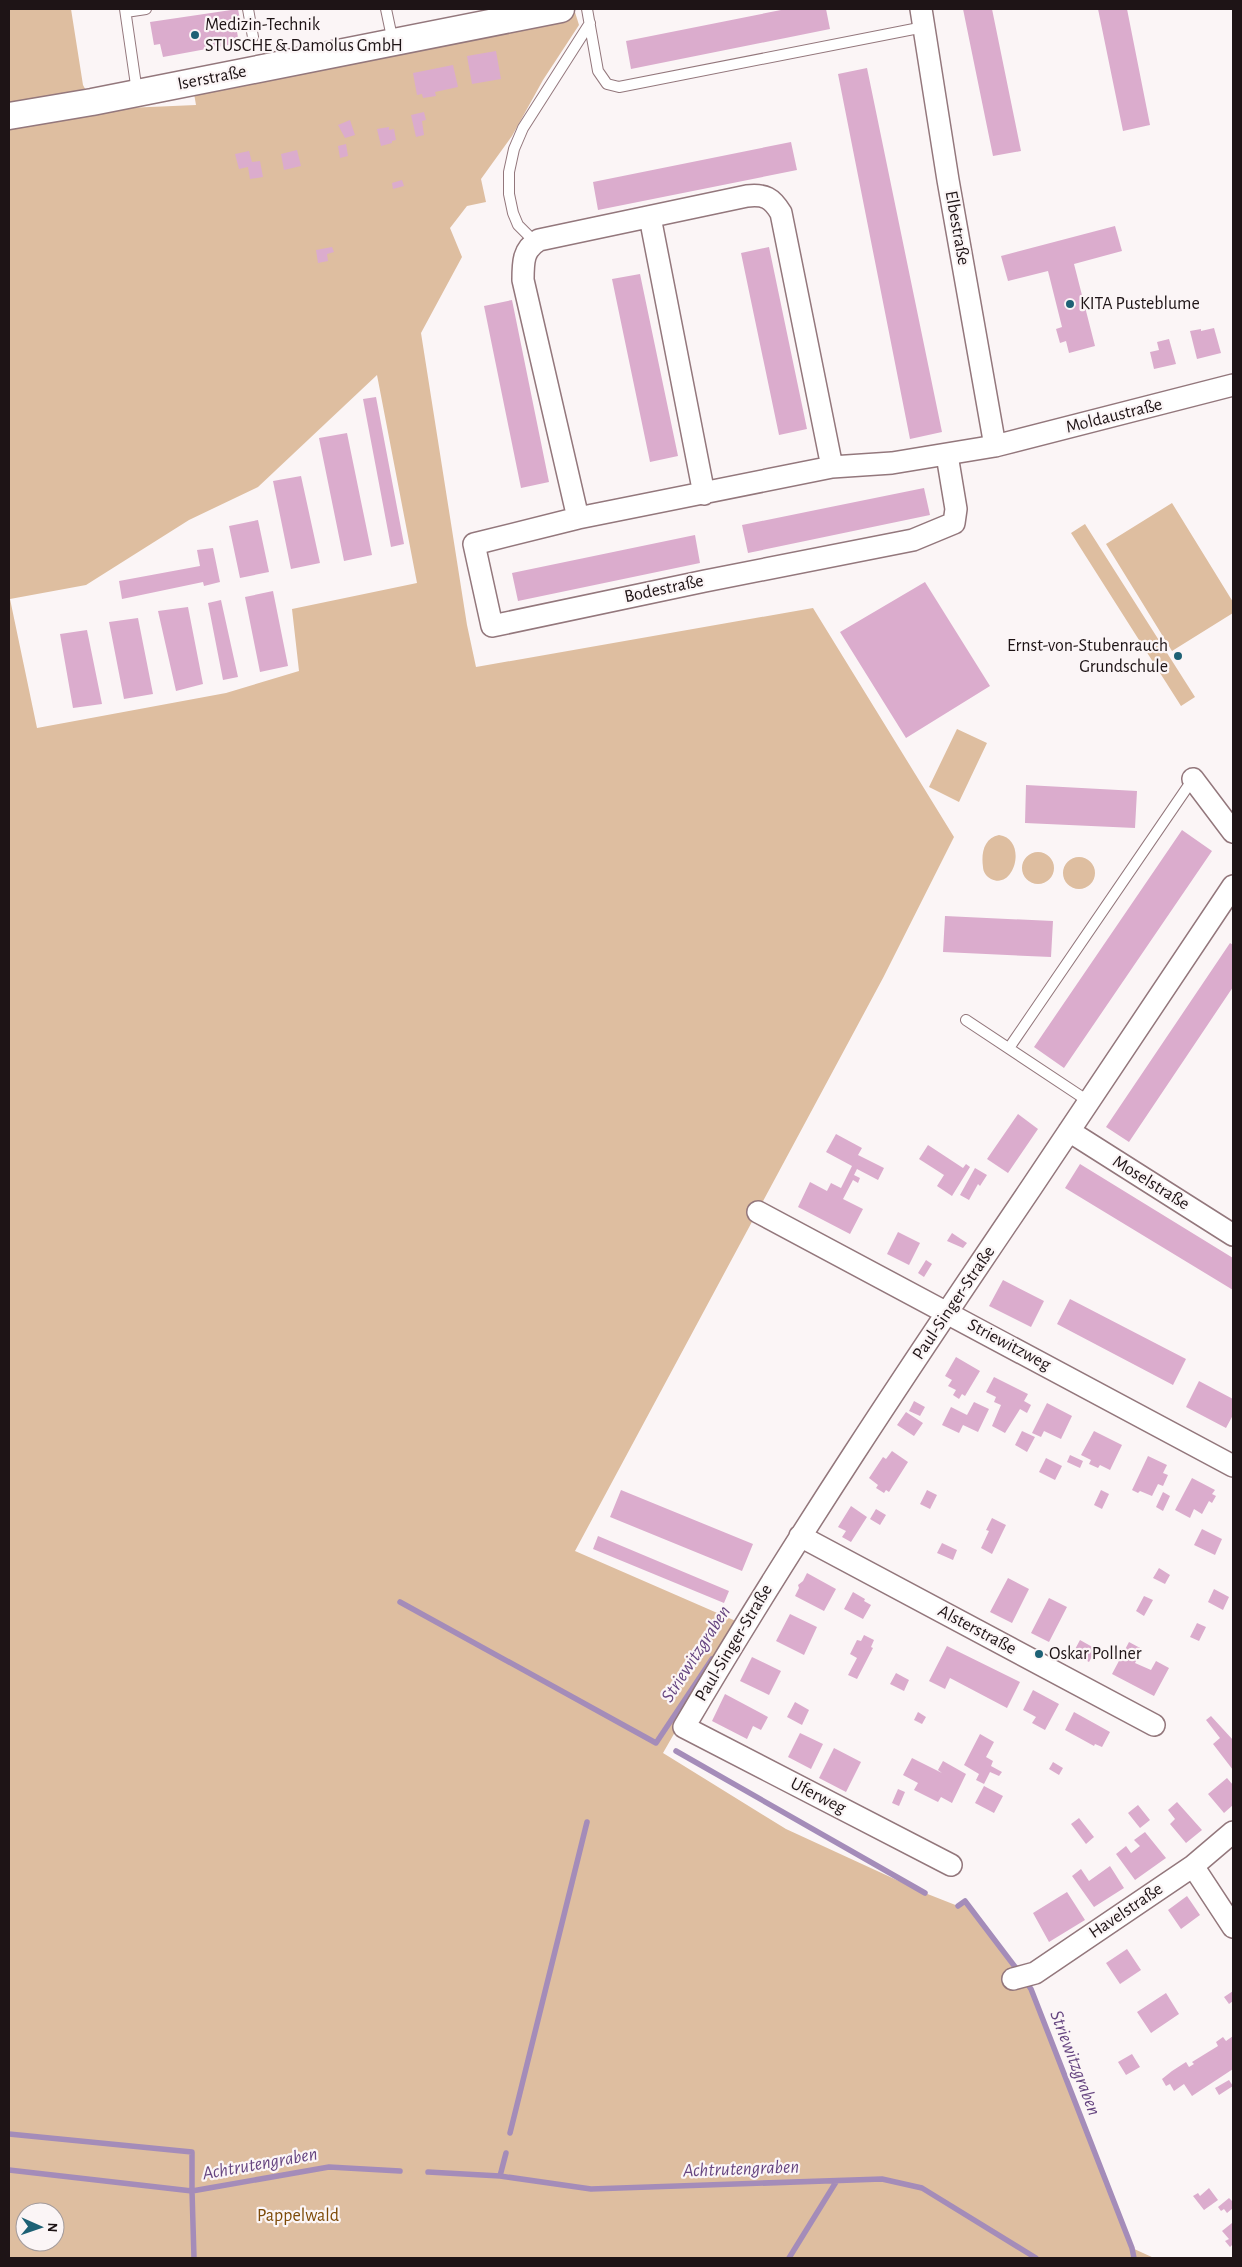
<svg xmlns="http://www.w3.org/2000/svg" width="1242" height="2267" font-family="'Alegreya Sans',sans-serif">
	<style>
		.green { fill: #debea0; fill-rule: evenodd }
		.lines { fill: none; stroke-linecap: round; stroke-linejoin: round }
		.stream { stroke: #a48cb9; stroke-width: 5.5 }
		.building { fill: #dbaccd }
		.service-casing { stroke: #93777c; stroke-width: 12 }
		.minor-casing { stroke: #93777c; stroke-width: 24 }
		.tertiary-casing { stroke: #93777c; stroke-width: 29 }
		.service { stroke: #fff; stroke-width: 10 }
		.minor { stroke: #fff; stroke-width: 21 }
		.tertiary { stroke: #fff; stroke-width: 26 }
		.poi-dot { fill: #1e6175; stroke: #fbf5f6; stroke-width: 2 }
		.labels { text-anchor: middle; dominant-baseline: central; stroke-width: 4.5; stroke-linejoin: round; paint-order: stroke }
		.poi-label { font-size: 18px; fill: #1e1416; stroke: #fbf5f6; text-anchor: start }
		.street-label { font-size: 18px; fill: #1e1416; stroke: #fbf5f6 }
		.park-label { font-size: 18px; fill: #7d4a07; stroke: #fbf5f6 }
		.water-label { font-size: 19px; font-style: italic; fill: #664580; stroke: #fbf5f6 }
	</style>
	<rect width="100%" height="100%" fill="#fbf5f6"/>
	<path class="green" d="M9,9H71L83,85L92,102L34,112L196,105L192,82L574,9L579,25L543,80L512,136L481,179L486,202L467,206L450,228L462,257L421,333L467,625L476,667L813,608L954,837L883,978L575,1551L738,1622L663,1753L786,1829L925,1893L958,1906L965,1901L1031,1989L1132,2248L1154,2258H9ZM377,375L417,583L292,609L299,671L226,693L37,728L10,599L86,585L189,520L258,487ZM25,2212H55V2242H25Z
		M1172,503L1233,602V613L1172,651L1106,544Z
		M1085,524L1195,697L1181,706L1071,533Z
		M957,729L987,743L959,802L929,787Z
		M999,835C1028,839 1015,891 991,879C987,877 983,872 983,867C981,853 984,838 999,835Z
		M1022 868a16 16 0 1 1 32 0a16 16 0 1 1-32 0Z
		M1063 873a16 16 0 1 1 32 0a16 16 0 1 1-32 0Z"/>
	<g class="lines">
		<path class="stream" d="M400,1602L656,1743L712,1659
			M676,1751L925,1893
			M958,1906L965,1901L1019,1972
			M1024,1979L1031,1989L1132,2248L1134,2258
			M510,2133L587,1822
			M9,2134L192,2152V2191L9,2170
			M428,2172L500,2176L591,2189L882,2179L922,2188L1036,2258
			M500,2176L506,2153
			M194,2258L192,2191L329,2167L400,2171
			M789,2258L836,2182"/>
	</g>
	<path class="building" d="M238,9L241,25L236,26L239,43L163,57L160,44L154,45L150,22Z
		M786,9H826L830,29L631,69L626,41Z
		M963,9H992L1021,151L993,156Z
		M1098,9H1127L1150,125L1123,131Z
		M496,51L501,79L472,84L467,56Z
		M453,65L458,87L435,92L436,96L423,98L422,94L417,95L413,73Z
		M867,68L942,432L910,439L838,74Z
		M424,112L426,120L422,121L424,135L416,137L411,115Z
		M350,120L355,135L345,138L338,125Z
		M389,127V130L394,129L396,140L392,141V143L381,146L377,129Z
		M791,142L797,170L598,210L593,182Z
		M346,144L348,156L340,158L338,146Z
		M297,150L301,166L284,170L281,154Z
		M249,151L252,162L260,161L263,177L250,179L248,167L239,169L235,154Z
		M402,180L404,186L393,189L392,183Z
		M1115,226L1122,251L1074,264L1095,346L1069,353L1066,341L1060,343L1056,329L1062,327L1048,271L1008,281L1001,256Z
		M332,247L334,252L327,254L328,261L318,263L316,250Z
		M769,247L807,429L779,435L741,253Z
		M640,274L678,456L650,462L612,279Z
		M512,300L549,482L521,488L484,306Z
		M1214,328L1221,353L1197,359L1190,331L1201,329V331Z
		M1169,339L1176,364L1154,369L1150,352L1159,350L1157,342Z
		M376,397L404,544L391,547L363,399Z
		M347,433L372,555L344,561L319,438Z
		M301,476L320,563L291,569L273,481Z
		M924,488L930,515L748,553L742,525Z
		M258,520L269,572L240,578L229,526Z
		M695,535L700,563L518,601L512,573Z
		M213,548L220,582L204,586L203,582L122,599L119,581L200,566L197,550Z
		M925,582L990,686L906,738L840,632Z
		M273,591L288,666L260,672L245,597Z
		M221,600L238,677L223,680L208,603Z
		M188,607L203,684L176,691L158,611Z
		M138,618L153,694L124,699L109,622Z
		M87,630L102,704L73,708L60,634Z
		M1026,785L1137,791L1135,828L1025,823Z
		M1182,830L1212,851L1064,1068L1034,1047Z
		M945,916L1053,921L1051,957L943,952Z
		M1230,943L1233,945V987L1129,1142L1106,1127Z
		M1018,1114L1038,1129L1008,1173L987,1159Z
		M836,1134L862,1148L858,1155L884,1168L878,1180L857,1169L854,1175L860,1178L858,1183L853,1180L843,1199L863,1209L850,1234L798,1207L810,1182L827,1191L831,1183L841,1188L852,1166L826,1152Z
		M928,1145L963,1168L966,1164L970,1167L952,1196L937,1186L944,1175L919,1159Z
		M1080,1164L1233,1258V1290L1065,1188Z
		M975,1168L987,1175L980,1186L978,1184L969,1200L960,1195Z
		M898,1232L920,1243L909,1265L887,1254Z
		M952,1233L967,1243L963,1248L947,1241Z
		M926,1260L932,1264L924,1277L918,1273Z
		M1003,1280L1044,1301L1031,1327L989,1306Z
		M1070,1299L1186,1359L1173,1385L1057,1324Z
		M956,1357L980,1371L965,1396L962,1394L959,1399L953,1395L956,1390L948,1386L952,1380L945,1376Z
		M994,1377L1028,1394L1024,1401L1031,1405L1027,1413L1020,1409L1005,1433L992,1426L1001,1405L994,1402L996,1397L986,1392Z
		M1199,1381L1233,1399V1415L1226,1428L1186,1407Z
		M914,1401L925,1407L920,1416L909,1411Z
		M974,1402L989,1409L978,1432L963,1425L959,1433L942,1425L951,1407L967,1415Z
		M1047,1403L1072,1416L1061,1439L1044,1431L1041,1437L1032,1433Z
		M906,1412L923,1423L914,1436L897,1425Z
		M1022,1431L1035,1437L1027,1452L1015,1445Z
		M1094,1431L1122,1445L1110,1470L1100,1465L1098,1468L1089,1464L1091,1460L1081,1455Z
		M892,1451L908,1462L889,1492L886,1490L884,1493L876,1488L878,1485L869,1478L883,1457L886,1459Z
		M1070,1455L1083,1461L1080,1468L1067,1462Z
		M1148,1456L1167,1465L1163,1473L1168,1475L1163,1486L1158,1484L1152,1496L1140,1491L1138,1493L1132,1490Z
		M1046,1458L1062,1466L1055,1480L1039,1472Z
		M1192,1478L1215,1490L1212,1494L1216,1496L1212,1503L1209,1501L1202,1514L1194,1509L1190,1518L1175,1510Z
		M621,1490L753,1544L742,1571L610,1517Z
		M927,1490L937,1495L930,1509L920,1504Z
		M1101,1490L1109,1494L1102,1509L1094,1505Z
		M1163,1492L1170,1496L1163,1511L1156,1507Z
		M851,1506L867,1517L851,1542L842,1537L846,1531L838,1527Z
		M876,1509L886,1515L880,1525L870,1519Z
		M992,1518L1006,1525L992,1554L981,1548L989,1531L986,1530Z
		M1202,1529L1222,1539L1215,1555L1194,1545Z
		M598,1536L729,1591L724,1603L593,1549Z
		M942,1543L957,1550L953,1560L937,1553Z
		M1159,1568L1170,1575L1165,1584L1153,1578Z
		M807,1573L836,1589L824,1611L795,1596L799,1588L798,1585L803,1581Z
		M1008,1578L1029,1589L1012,1623L990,1612Z
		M1214,1589L1229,1597L1223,1610L1208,1602Z
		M853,1592L865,1599L864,1601L871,1605L863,1619L844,1609Z
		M1144,1596L1153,1600L1144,1616L1136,1611Z
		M1049,1598L1067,1607L1049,1642L1031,1633Z
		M790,1614L817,1627L804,1655L776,1641Z
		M1197,1623L1206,1627L1199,1641L1190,1637Z
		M864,1635L874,1640L871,1647L873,1648L857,1679L848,1675L857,1658L850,1654L857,1640L861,1641Z
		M1080,1640L1096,1649L1089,1662L1073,1653Z
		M1129,1642L1142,1649L1135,1663L1151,1670L1156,1661L1169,1668L1154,1696L1112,1674Z
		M947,1646L1020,1682L1007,1708L950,1678L945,1689L929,1681Z
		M752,1657L781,1671L769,1695L740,1681Z
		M896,1673L909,1680L904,1691L890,1684Z
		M1033,1690L1059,1704L1045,1730L1032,1723L1036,1717L1023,1710Z
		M725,1694L768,1717L761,1730L753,1726L747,1739L712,1721Z
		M795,1702L809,1710L802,1725L787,1717Z
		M918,1712L926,1717L922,1724L914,1720Z
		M1074,1712L1110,1732L1102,1747L1095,1744L1094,1746L1065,1730Z
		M1211,1716L1233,1740V1770L1213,1744L1220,1738L1206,1720Z
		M800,1733L823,1744L811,1769L788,1757Z
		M980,1734L994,1742L986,1757L993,1761L991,1766L1002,1772L999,1776L990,1772L984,1784L976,1780L979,1774L964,1765Z
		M834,1748L861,1762L846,1792L819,1778Z
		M912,1758L942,1773L938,1770L943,1761L966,1774L952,1803L941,1797L938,1802L914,1790L918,1783L903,1775Z
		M1053,1762L1063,1768L1059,1775L1049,1769Z
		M1227,1778L1233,1785V1805L1224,1813L1208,1794Z
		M984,1786L1003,1796L994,1813L975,1803Z
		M898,1789L905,1792L899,1806L892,1803Z
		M1177,1802L1202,1830L1186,1843L1170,1824L1175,1819L1168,1810Z
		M1138,1805L1150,1820L1140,1828L1128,1813Z
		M1079,1818L1094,1837L1086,1844L1071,1824Z
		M1145,1832L1166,1858L1135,1880L1116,1854L1126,1846L1131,1853L1140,1846L1134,1840Z
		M1110,1866L1124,1888L1094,1907L1072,1876L1081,1869L1089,1881Z
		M1067,1892L1085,1920L1049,1942L1033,1913Z
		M1187,1896L1200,1915L1181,1929L1168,1910Z
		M1127,1949L1141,1970L1120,1984L1106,1963Z
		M1233,1991V2001L1229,2004L1224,1997Z
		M1166,1993L1179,2014L1151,2033L1137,2012Z
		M1233,2036V2069L1192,2096L1184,2084L1174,2091L1170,2084L1166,2086L1162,2079L1172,2071L1186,2062L1189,2067L1194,2064L1192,2062L1218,2046L1216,2042L1223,2037L1226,2041Z
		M1132,2054L1140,2067L1126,2075L1118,2062Z
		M1229,2080L1233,2086L1219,2095L1215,2088Z
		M1209,2188L1218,2200L1204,2210L1193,2196L1198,2193L1200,2196Z
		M1229,2198L1233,2202V2208L1227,2213L1224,2209L1221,2211L1218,2207Z
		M1232,2223L1233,2244L1230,2247L1225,2241L1229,2239L1222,2231Z"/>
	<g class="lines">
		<g class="service-casing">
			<path id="service" d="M125,9L137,92
				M248,9L253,37
				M386,9L393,42
				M587,9L598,71L607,84L619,87L924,27
				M126,12L146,9
				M535,242L518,225L513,213L509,194V172L514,149L523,128L590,23
				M966,1020L1088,1101
				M1009,1048L1193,779"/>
		</g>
		<g class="minor-casing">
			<path id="minor" d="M921,9L948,180L995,446
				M650,217L704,494
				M947,455L956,509L954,523L913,540L705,581L492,626L474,544L578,518L832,467L892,463L995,446L1233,385
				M578,518L523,280C523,262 523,249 539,240L747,196C765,194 772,198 781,213L832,467
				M1193,779L1233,832
				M1069,1131L1233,1235
				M758,1212L1233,1466
				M800,1536L1154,1725
				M951,1865L684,1727C792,1543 911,1365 1031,1188C1099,1087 1166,986 1233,886
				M1193,1866L1233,1927
				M1013,1979L1035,1973L1193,1866L1233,1832"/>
		</g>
		<g class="tertiary-casing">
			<path id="tertiary" d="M9,116L92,102L561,9"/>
		</g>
		<use href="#service" class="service"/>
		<use href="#minor" class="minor"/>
		<use href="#tertiary" class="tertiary"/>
	</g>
	<g class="poi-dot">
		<circle cx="195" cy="35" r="5"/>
		<circle cx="1070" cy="304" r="5"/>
		<circle cx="1178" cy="656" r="5"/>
		<circle cx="1039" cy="1654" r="5"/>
	</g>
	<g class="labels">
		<g class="poi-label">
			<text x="205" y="25">Medizin-Technik<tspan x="205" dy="21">STUSCHE &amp; Damolus GmbH</tspan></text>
			<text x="1080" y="304">KITA Pusteblume</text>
			<text x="1168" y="646" text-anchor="end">Ernst-von-Stubenrauch<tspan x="1168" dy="21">Grundschule</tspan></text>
			<text x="1049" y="1654">Oskar Pollner</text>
		</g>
		<g class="street-label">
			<text transform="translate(212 78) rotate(-11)">Iserstraße</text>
			<text transform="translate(957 228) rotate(80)">Elbestraße</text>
			<text transform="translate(1114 416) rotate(-14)">Moldaustraße</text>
			<text transform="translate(664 589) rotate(-12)">Bodestraße</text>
			<text transform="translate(1151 1183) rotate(32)">Moselstraße</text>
			<text transform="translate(954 1303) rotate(-56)">Paul-Singer-Straße</text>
			<text transform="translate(1009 1345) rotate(28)">Striewitzweg</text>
			<text transform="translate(977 1630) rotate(28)">Alsterstraße</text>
			<text transform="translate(734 1643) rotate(-59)">Paul-Singer-Straße</text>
			<text transform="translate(818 1796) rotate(27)">Uferweg</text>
			<text transform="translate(1126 1911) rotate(-34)">Havelstraße</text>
		</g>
		<g class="park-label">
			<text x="298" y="2216">Pappelwald</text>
		</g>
		<g class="water-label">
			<text transform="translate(696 1654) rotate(-57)">Striewitzgraben</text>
			<text transform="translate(1075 2063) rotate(69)">Striewitzgraben</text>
			<text transform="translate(260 2164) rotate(-10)">Achtrutengraben</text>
			<text transform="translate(741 2169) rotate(-2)">Achtrutengraben</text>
		</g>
	</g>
	<rect width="1242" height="2267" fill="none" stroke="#1e1416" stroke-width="20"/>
	<g transform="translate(40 2227) rotate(92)"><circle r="24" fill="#fbf5f6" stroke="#a39b9c"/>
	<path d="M0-4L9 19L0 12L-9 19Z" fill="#1e6175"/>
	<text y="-8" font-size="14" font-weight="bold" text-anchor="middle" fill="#1e1416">N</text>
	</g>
</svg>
